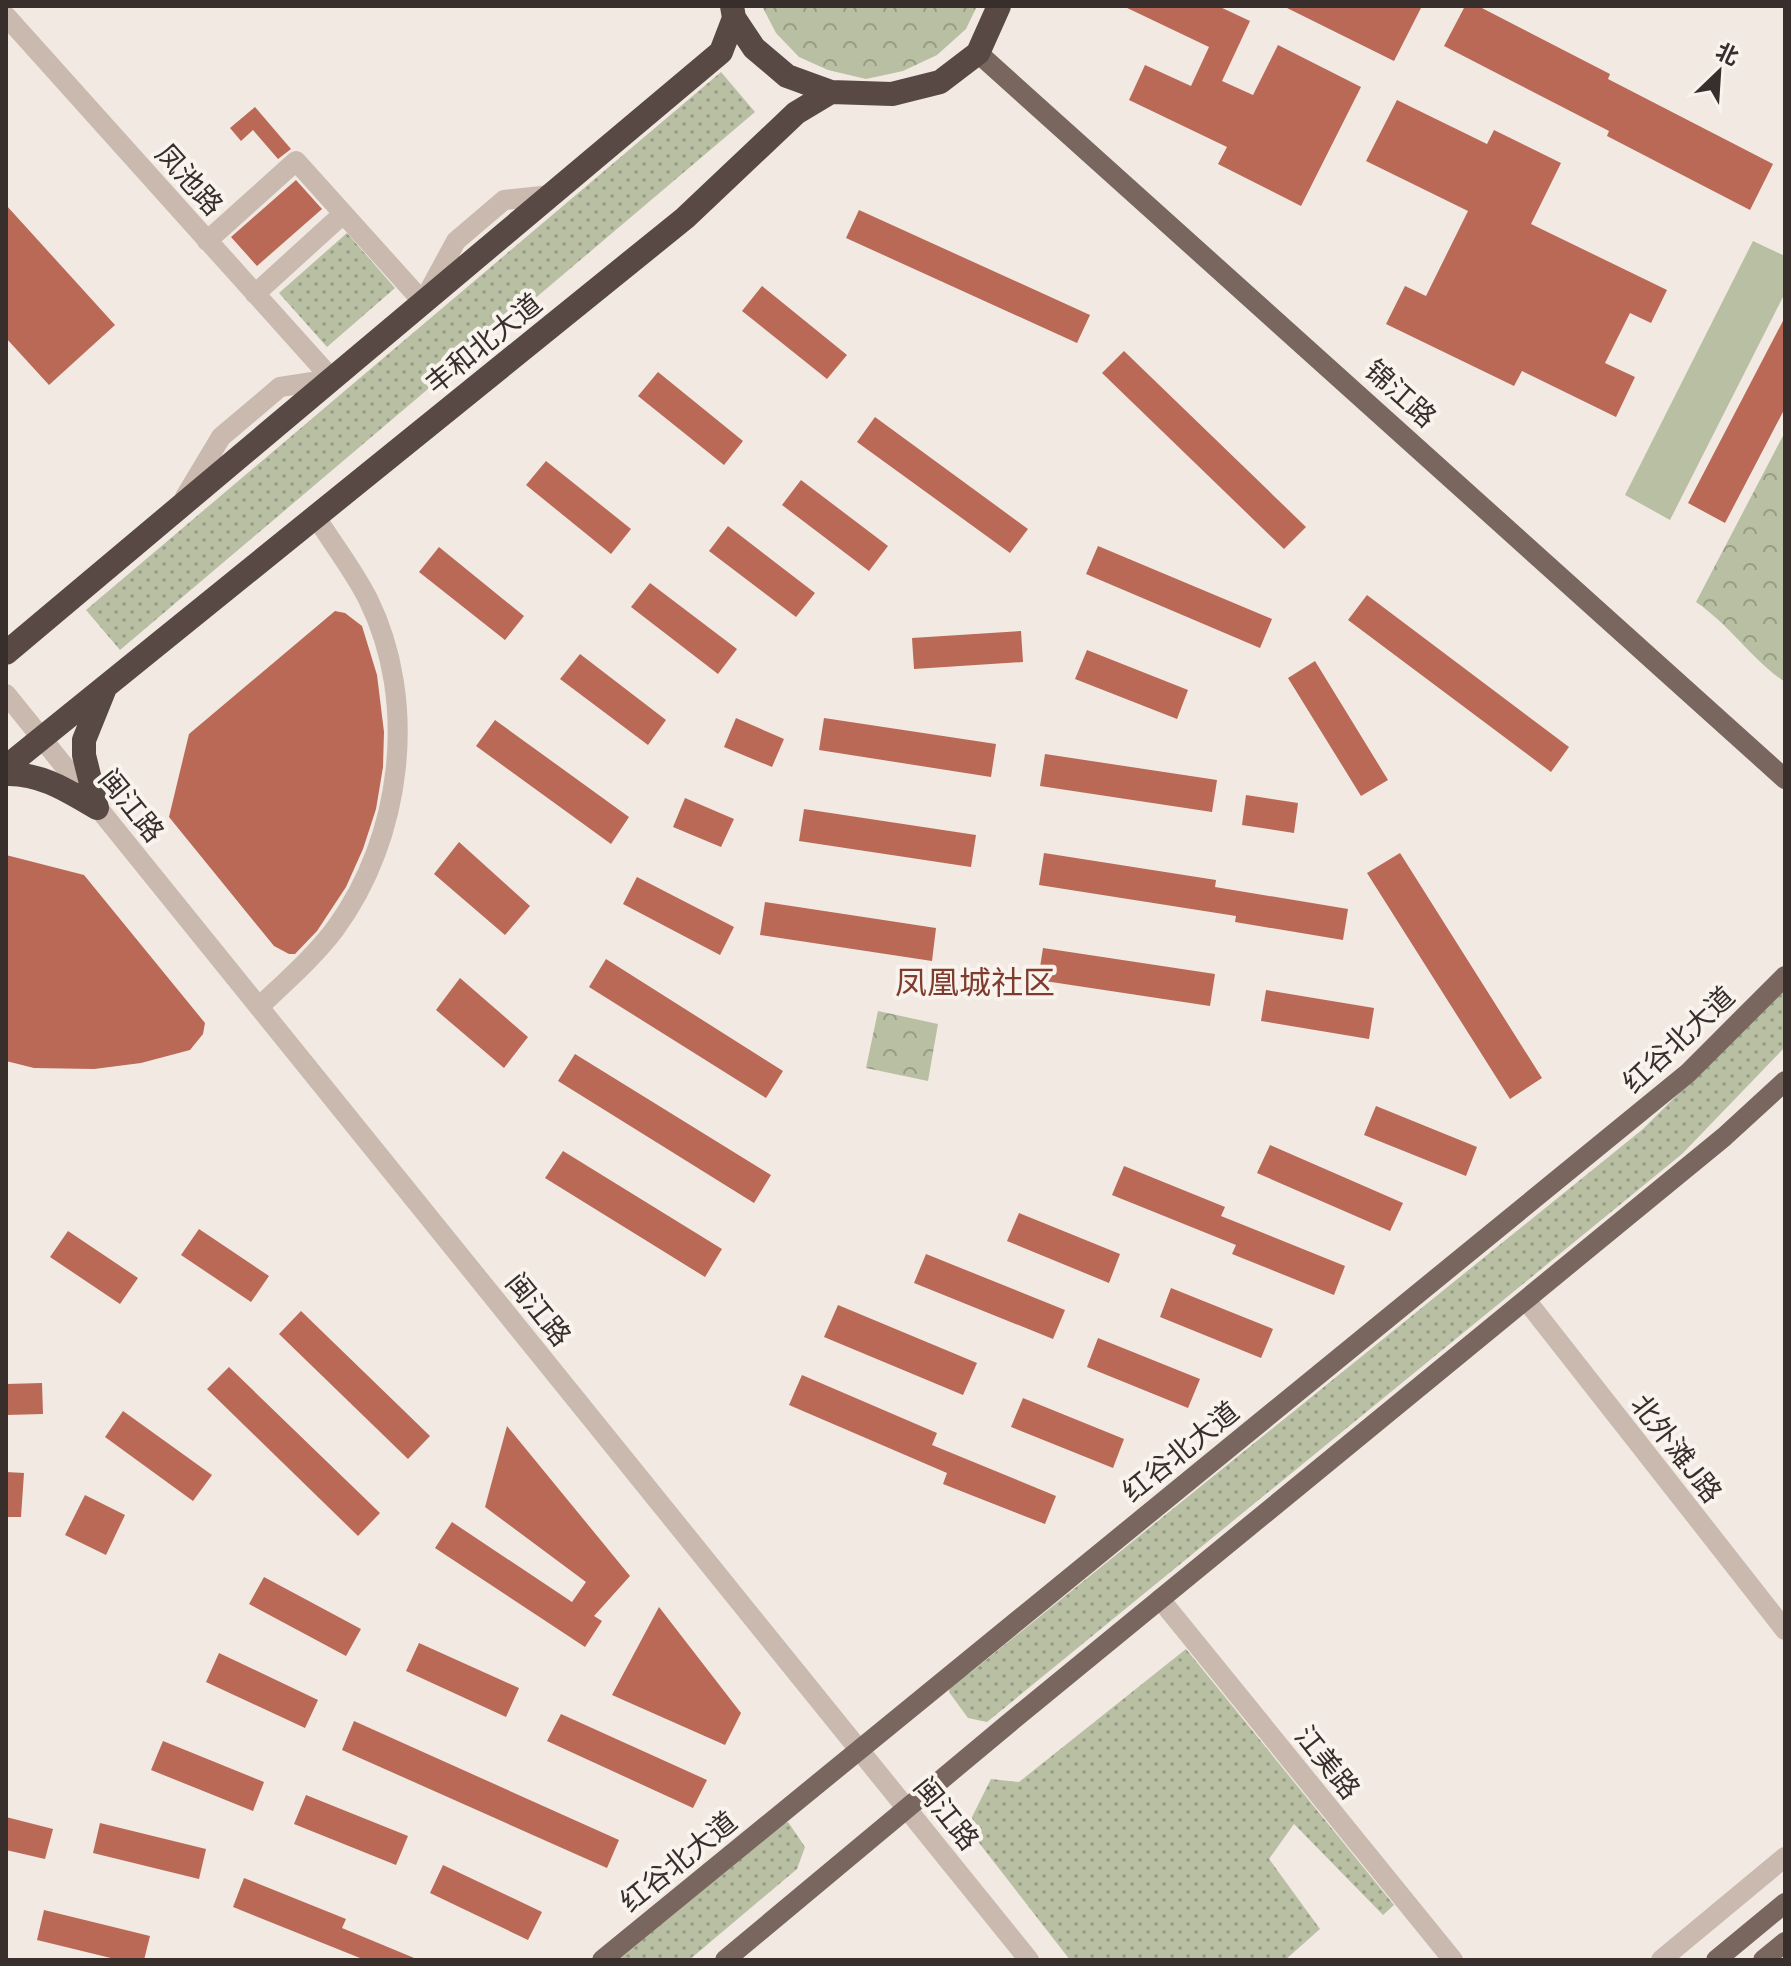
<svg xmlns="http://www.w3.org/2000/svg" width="1791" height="1966" font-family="'Golos Text','Noto Sans SC',sans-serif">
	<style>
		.grass { fill: url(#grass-dots) }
		.park { fill: url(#park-crowns) }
		.pitch { fill: #b8bfa3 }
		.building { fill: #ba6957 }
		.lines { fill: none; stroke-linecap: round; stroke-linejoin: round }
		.minor { stroke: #c9b9af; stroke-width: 20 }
		.major { stroke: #78665f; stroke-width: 20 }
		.highway { stroke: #584944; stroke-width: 24 }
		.labels { text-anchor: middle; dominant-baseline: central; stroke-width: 8; stroke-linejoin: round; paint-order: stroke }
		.street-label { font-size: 28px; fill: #382f2c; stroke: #f9f3ee }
		.quarter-label { font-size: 32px; fill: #7f3b2d; stroke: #f9f3ee }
	</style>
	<defs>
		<pattern id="grass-dots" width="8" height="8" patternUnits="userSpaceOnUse" patternTransform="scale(2)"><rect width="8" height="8" fill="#b8bfa3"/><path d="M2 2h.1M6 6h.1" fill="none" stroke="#979c85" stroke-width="1.8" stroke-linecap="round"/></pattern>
		<pattern id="park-crowns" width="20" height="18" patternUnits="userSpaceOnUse" patternTransform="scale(2)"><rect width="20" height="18" fill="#b8bfa3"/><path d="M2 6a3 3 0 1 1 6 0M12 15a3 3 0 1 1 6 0" fill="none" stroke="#979c85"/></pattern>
	</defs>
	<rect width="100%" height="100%" fill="#f1e9e2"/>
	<path class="grass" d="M721,72L755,112L120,650L86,610Z
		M347,233L395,288L327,347L279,293Z
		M1785,987V1047L1682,1154L987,1722L968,1718L949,1692L950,1685L971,1672L1643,1129Z
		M1186,1649L1394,1905L1383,1915L1294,1824L1269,1859L1320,1929L1285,1960H1070L973,1835L972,1817L991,1779L1019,1782Z
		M788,1822L805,1847L797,1869L689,1960H614L777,1826Z"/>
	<path class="park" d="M762,6H977L966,29L937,55L903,71L866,79L828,70L799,57L776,33Z
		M1785,432V682C1753,661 1731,626 1696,602Z
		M878,1011L938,1024L928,1081L866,1068Z"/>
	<path class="pitch" d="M1753,241L1785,256V293L1670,520L1625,495Z"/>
	<path class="building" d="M1123,6H1218L1250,21L1222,81L1253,95L1278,45L1361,87L1301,206L1218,164L1227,147L1129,100L1145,65L1191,86L1209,47Z
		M1283,6H1422L1394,61Z
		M1465,6H1478L1610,74L1608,79L1773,164L1750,210L1607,136L1609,131L1444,46Z
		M1397,100L1487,144L1494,130L1561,163L1531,224L1667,290L1651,323L1630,313L1605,363L1635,377L1616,417L1522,371L1514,386L1386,324L1405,286L1426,296L1468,211L1366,161Z
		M255,107L291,149L278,159L253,130L241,141L230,128Z
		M296,180L322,209L257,266L231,237Z
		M6,205L115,325L49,385L6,338Z
		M859,210L1090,315L1077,343L846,238Z
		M762,286L847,355L827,379L742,311Z
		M1785,317V408L1725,523L1688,503Z
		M1124,351L1306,527L1284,549L1102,373Z
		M658,372L743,441L724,465L638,396Z
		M875,417L1028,529L1010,553L857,442Z
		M546,461L631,529L611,554L526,485Z
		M801,480L888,546L869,571L782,505Z
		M728,526L815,593L796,617L709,551Z
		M1098,546L1272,619L1260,648L1086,574Z
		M439,547L524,616L505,640L419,572Z
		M650,583L737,649L718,674L631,607Z
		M1367,595L1569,747L1551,772L1348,620Z
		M335,611L345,613L362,626L377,675L384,732L383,767L376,809L363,849L346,887L317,931L295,954H289L274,946L169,817L189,734Z
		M1021,631L1023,662L914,669L912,638Z
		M1087,650L1188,690L1177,719L1075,679Z
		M580,654L666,720L648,745L560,679Z
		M1315,661L1388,780L1361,796L1288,678Z
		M736,718L784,739L772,767L724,747Z
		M824,718L996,744L991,777L819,750Z
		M495,720L629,817L611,844L476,746Z
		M1045,754L1217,780L1212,812L1040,786Z
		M1246,795L1298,803L1294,833L1242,825Z
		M685,798L734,819L721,847L673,827Z
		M804,809L976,835L971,867L799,841Z
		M459,842L530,906L505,935L434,874Z
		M1044,853L1216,880L1215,887L1348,909L1343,940L1235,922L1236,916L1039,885Z
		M1400,853L1542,1078L1510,1099L1367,873Z
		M6,855L84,875L205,1023L203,1034L190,1050L141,1063L94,1069L34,1068L6,1061Z
		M637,877L734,927L720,955L623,904Z
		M765,902L936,928L932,961L760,935Z
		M1043,948L1215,974L1210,1006L1038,980Z
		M606,959L783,1071L766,1098L589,987Z
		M460,978L528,1037L504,1068L436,1010Z
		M1266,990L1374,1008L1369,1039L1261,1021Z
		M575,1054L771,1175L754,1203L558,1081Z
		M1376,1106L1477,1147L1466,1176L1364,1135Z
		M1270,1145L1403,1203L1390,1231L1257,1173Z
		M563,1151L722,1249L705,1277L545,1178Z
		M1124,1166L1225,1207L1221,1216L1345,1266L1334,1295L1232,1254L1236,1245L1112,1195Z
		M1019,1213L1120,1254L1109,1283L1007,1241Z
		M199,1229L269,1276L251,1302L181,1255Z
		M68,1231L138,1278L120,1304L50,1257Z
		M926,1254L1065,1310L1053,1339L914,1283Z
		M1171,1288L1273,1329L1261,1358L1160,1317Z
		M838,1305L977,1363L963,1395L824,1337Z
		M301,1311L430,1436L408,1459L279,1334Z
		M1098,1338L1200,1379L1188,1408L1087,1367Z
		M229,1367L380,1513L358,1536L207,1389Z
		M802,1375L937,1433L932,1445L1056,1496L1045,1524L943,1484L947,1473L789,1405Z
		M42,1383L43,1414L6,1415V1384Z
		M1023,1398L1124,1439L1113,1468L1011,1427Z
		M123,1411L212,1475L193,1501L105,1437Z
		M507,1426L630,1576L594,1616L602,1621L585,1647L435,1548L452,1522L572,1602L586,1582L485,1507Z
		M6,1472L24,1473L21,1517H6Z
		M85,1495L125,1515L106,1555L65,1535Z
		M264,1577L361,1629L346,1656L249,1604Z
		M659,1607L741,1713L725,1745L612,1695Z
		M419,1643L519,1688L506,1717L406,1671Z
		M219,1653L318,1700L305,1728L206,1682Z
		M561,1714L707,1780L693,1808L547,1741Z
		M354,1721L619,1840L607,1868L342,1750Z
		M163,1741L264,1782L253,1811L151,1770Z
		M306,1795L408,1836L396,1865L294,1824Z
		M6,1817L53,1829L45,1859L6,1850Z
		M100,1823L206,1849L199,1879L93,1853Z
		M443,1865L542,1912L528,1940L430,1893Z
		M244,1878L346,1919L342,1928L419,1960H365L233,1907Z
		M44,1910L150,1936L144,1960H119L37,1940Z"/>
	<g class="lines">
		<path class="minor" d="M6,16L332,379
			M207,241L296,161L423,302L456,241L504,200L551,195
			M255,294L343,214
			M185,497L221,437L280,387L332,379
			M6,694L1029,1960
			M259,1007C285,982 314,957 335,929C402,838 419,702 368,599C354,571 333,544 316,517
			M1526,1300L1785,1630
			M1160,1599L1453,1960
			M1661,1960L1785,1857"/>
		<path class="major" d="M978,53L1785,779
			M602,1960L1688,1073L1785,976
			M725,1960L1008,1724L1724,1137L1785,1081
			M1716,1960L1785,1903
			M1763,1960L1785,1942"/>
		<path class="highway" d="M734,18L754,48L787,76L831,92
			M6,653L721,52L734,18L732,6
			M6,767L685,218L796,113L831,92L892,94L940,82L978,53L999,6
			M6,774C41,773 68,791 97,808
			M97,808L84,755V740L105,688"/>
	</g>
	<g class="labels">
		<g class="street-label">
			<text transform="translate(190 179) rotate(48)">凤池路</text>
			<text transform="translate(483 343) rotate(-39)">丰和北大道</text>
			<text transform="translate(1401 393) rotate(42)">锦江路</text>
			<text transform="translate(132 805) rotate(51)">闽江路</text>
			<text transform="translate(1678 1039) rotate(-43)">红谷北大道</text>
			<text transform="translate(539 1309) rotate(51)">闽江路</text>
			<text transform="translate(1677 1448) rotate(52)">北外滩J路</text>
			<text transform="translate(1180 1451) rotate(-39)">红谷北大道</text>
			<text transform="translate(1328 1762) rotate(51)">江美路</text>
			<text transform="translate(947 1813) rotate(51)">闽江路</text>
			<text transform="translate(678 1861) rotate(-39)">红谷北大道</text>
		</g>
		<g class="quarter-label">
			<text x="975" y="982">凤凰城社区</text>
		</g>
	</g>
	<rect width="1791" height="1966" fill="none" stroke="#382f2c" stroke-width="16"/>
	<g transform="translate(1719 72) rotate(25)" stroke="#f9f3ee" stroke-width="6" paint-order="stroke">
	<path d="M0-6L14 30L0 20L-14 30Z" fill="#382f2c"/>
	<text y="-12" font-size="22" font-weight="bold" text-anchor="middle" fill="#382f2c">北</text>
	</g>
</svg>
